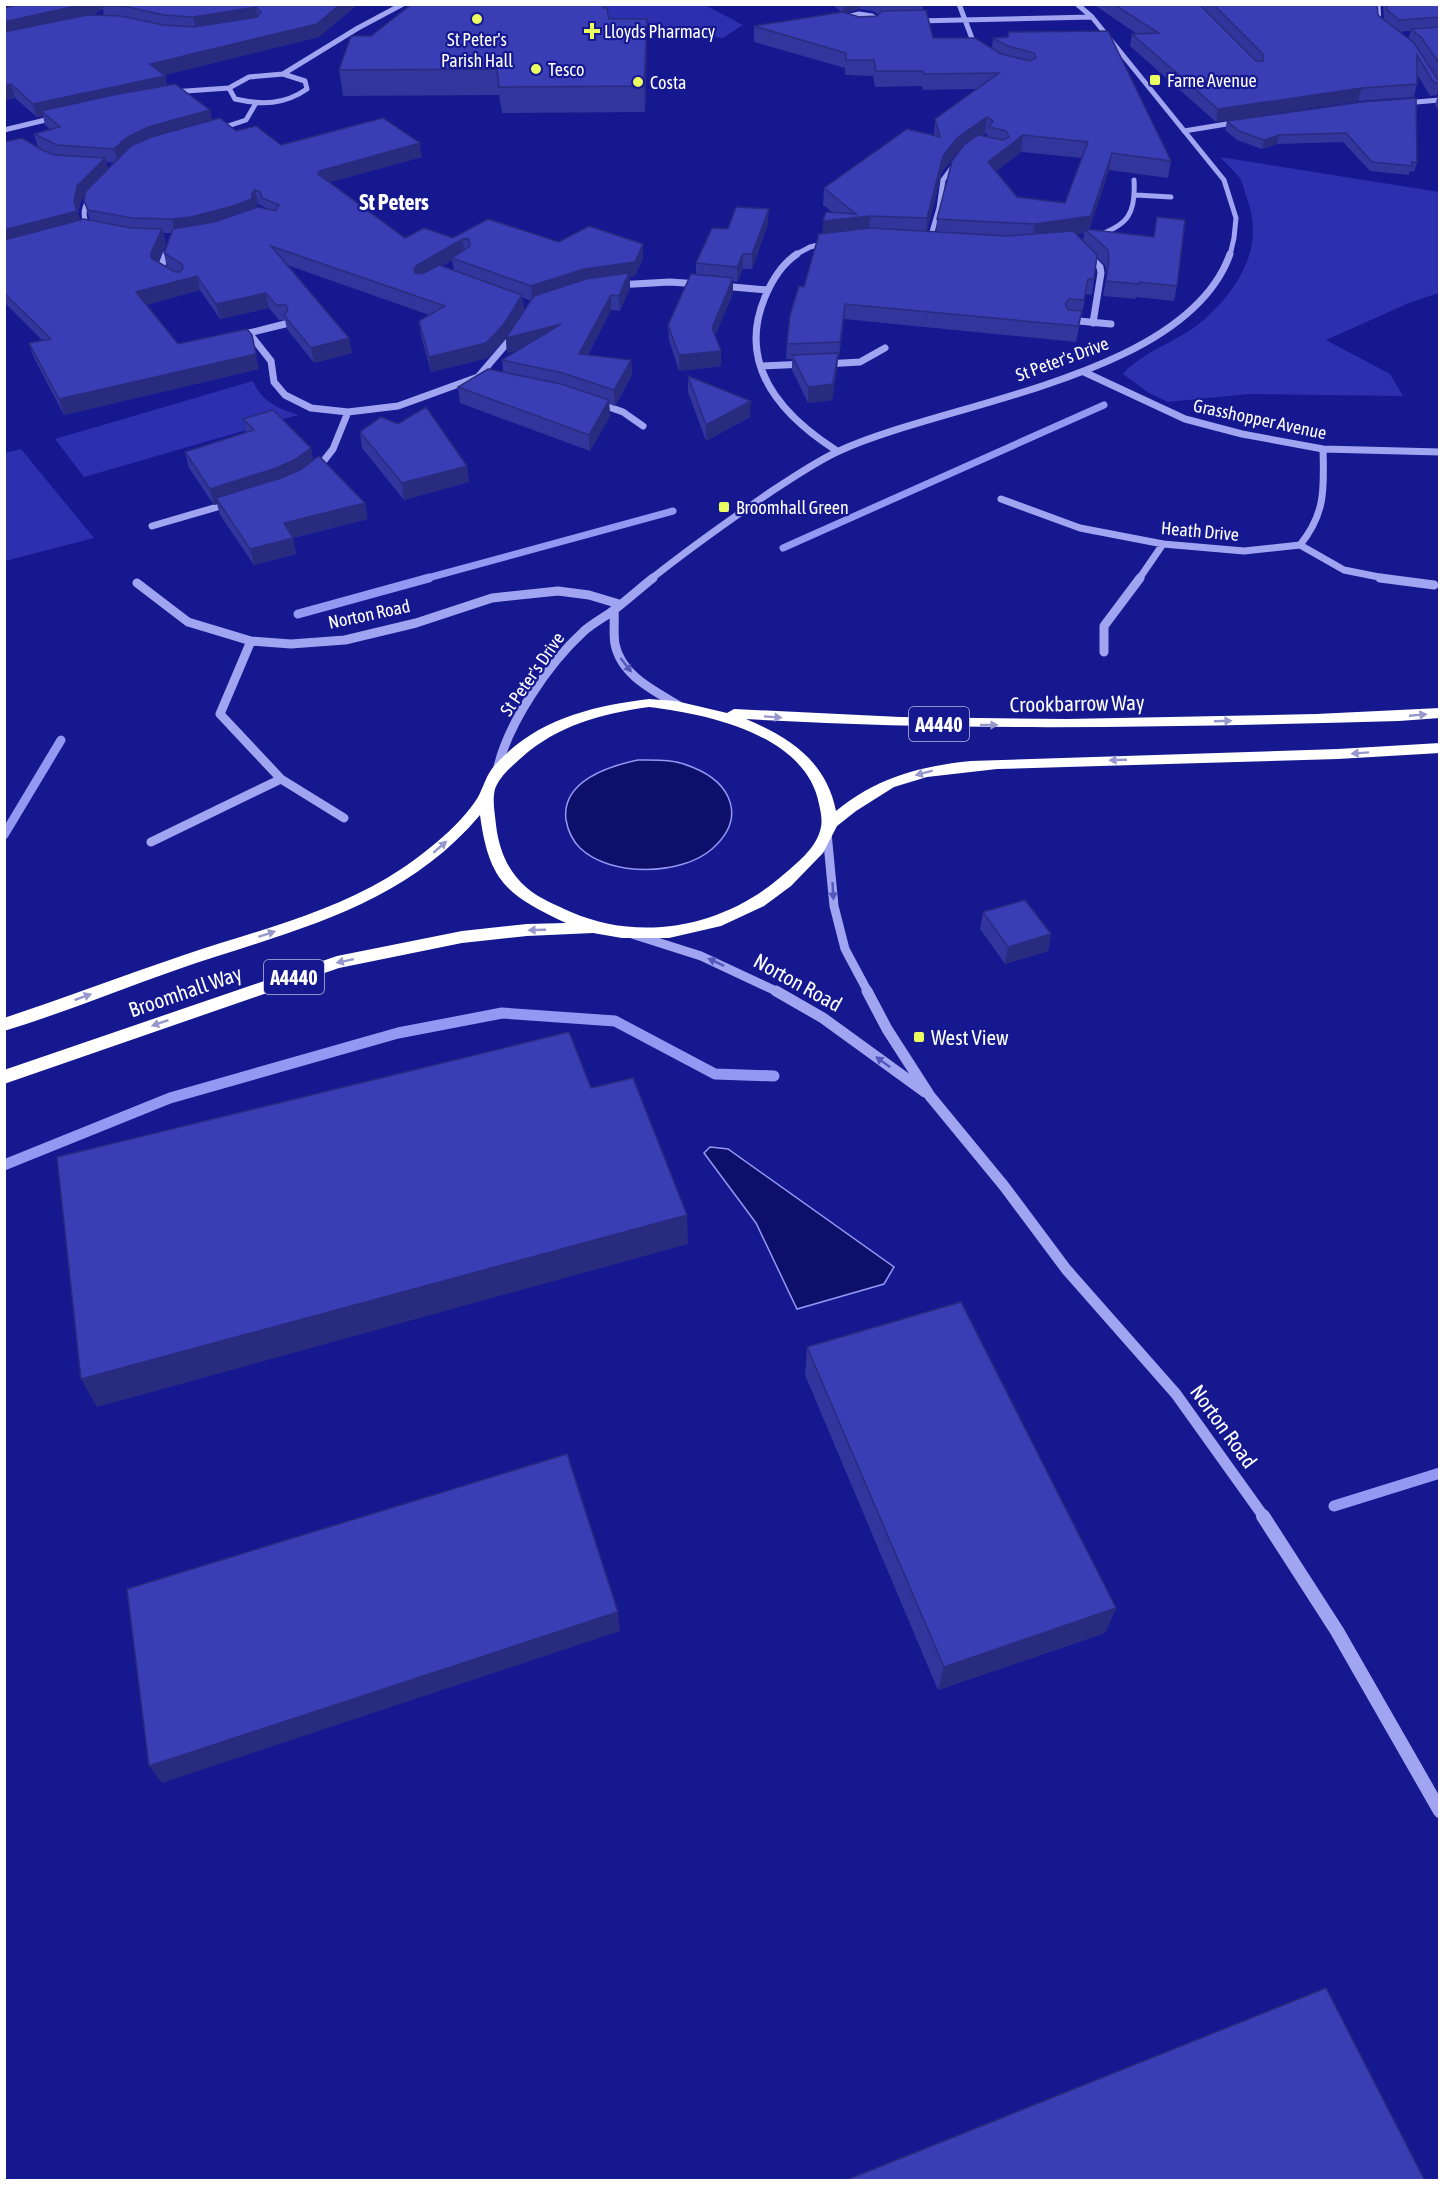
<svg xmlns="http://www.w3.org/2000/svg" width="1444" height="2185" font-family="'Asap Condensed',sans-serif">
	<style>
		.green { fill: #2c30af }
		.water { fill: #0e0f6b; stroke: #9398f3; stroke-width: 1.5 }
		.lines { fill: none; stroke-linecap: round; stroke-linejoin: round }
		.stream-far2 { stroke: #9398f3; stroke-width: 7 }
		.stream-far1 { stroke: #9398f3; stroke-width: 9 }
		.stream { stroke: #9398f3; stroke-width: 11 }
		.minor-far4 { stroke: #a1a4f0; stroke-width: 5 }
		.minor-far3 { stroke: #a1a4f0; stroke-width: 7 }
		.minor-far2 { stroke: #a1a4f0; stroke-width: 9 }
		.minor-far1 { stroke: #a1a4f0; stroke-width: 11 }
		.minor { stroke: #a1a4f0; stroke-width: 14 }
		.highway { fill: #fff; fill-rule: evenodd }
		.wall { fill: #32359c; fill-rule: evenodd }
		.shaded-wall { fill: #292b7f }
		.building { fill: #3a3eb5; stroke: #292b7f; stroke-width: 1.5; fill-rule: evenodd }
		.oneway { fill: #5457bb }
		.oneway2 { fill: #9697cd }
		.poi-dot { fill: #ebff60; stroke: #15188f; stroke-width: 2 }
		.labels { text-anchor: middle; dominant-baseline: central; stroke-width: 4.5; stroke-linejoin: round; paint-order: stroke }
		.far-poi-label { font-size: 18px; fill: #fff; stroke: #15188f; text-anchor: start }
		.far-street-label { font-size: 18px; fill: #fff; stroke: #15188f }
		.shield { fill: #15188f; stroke: #b9badd; stroke-width: 1.5 }
		.shield-label { font-size: 20px; font-weight: bold; fill: #fff }
		.street-label { font-size: 21px; fill: #fff; stroke: #15188f }
		.poi-label { font-size: 21px; fill: #fff; stroke: #15188f; text-anchor: start }
		.far-district-label { font-size: 22px; font-weight: bold; fill: #fff; stroke: #15188f }
	</style>
	<rect width="100%" height="100%" fill="#15188f"/>
	<path class="green" d="M602,5H705L743,25L723,38L607,19Z
		M1220,157L1439,192V293L1411,302L1326,340L1390,374L1403,396L1249,394L1168,402L1149,393L1123,374C1143,351 1177,342 1200,323C1237,292 1266,247 1247,199C1245,192 1243,183 1239,177C1233,170 1226,163 1220,157Z
		M253,381C262,402 278,408 298,415L84,477L55,439Z
		M21,449L94,538L5,561V453Z"/>
	<path class="water" d="M638,760C656,760 675,759 692,767C732,783 747,818 712,849C681,876 610,877 580,848C572,840 568,831 566,820C561,781 609,766 638,760Z
		M710,1147L728,1149L894,1267L884,1284L797,1309L756,1223L704,1153Z"/>
	<g class="lines">
		<path class="stream-far2" d="M783,548L1104,405
			M424,579L673,511"/>
		<path class="stream-far1" d="M298,614L429,578
			M4,835L61,740"/>
		<path class="stream" d="M4,1165L170,1098L398,1033L502,1013L615,1021L715,1074L774,1076
			M1334,1506L1440,1473"/>
		<path class="minor-far4" d="M959,4L976,49
			M1077,4L1092,17L1224,180L1236,218L1234,238L1230,255
			M1378,4L1379,25L1383,28
			M859,14L872,16L879,21L875,26L858,27L842,22L846,17Z
			M916,21L1092,17
			M283,74L358,28L403,4
			M283,74L305,81L307,89C284,105 262,105 235,99L229,88L249,77Z
			M172,92L229,88
			M1404,103L1440,100
			M4,130L58,117
			M216,130L246,120L256,103
			M1184,131L1239,122
			M1136,195L1171,197
			M89,229C81,215 83,205 94,194
			M1096,236C1128,225 1136,214 1134,180
			M929,242L939,208L943,180L960,157
			M166,255L170,245
			M795,255L810,247L830,242"/>
		<path class="minor-far3" d="M166,254L160,270L167,274
			M797,254C782,264 772,280 765,297C736,366 782,416 837,451
			M1087,254L1100,267L1101,273L1093,323
			M616,285L670,282L699,284
			M721,286L768,290
			M1068,320L1111,324
			M249,333L271,361L274,382L285,395L311,408L348,412L398,406L478,377L514,335
			M245,334L285,324
			M825,364L860,362L885,348
			M761,366L806,364
			M1084,372L1185,419L1242,434L1323,449L1440,452
			M598,403L623,412L643,426
			M315,472L333,449L348,412
			M1001,499L1080,528L1163,544L1244,551L1300,545C1326,513 1324,488 1323,449
			M152,526L231,503
			M1300,545L1344,570L1389,579
			M651,579C690,548 731,519 772,491C794,477 815,462 839,451C945,402 1186,378 1230,254
			M1139,579L1163,544"/>
		<path class="minor-far2" d="M1380,578L1434,585
			M137,583L188,622L251,641L291,644L345,640L416,623L492,598L558,591L589,595L619,604
			M614,610C615,621 613,633 615,644C621,675 653,690 678,705
			M251,641L220,714L281,779L344,818
			M1104,652V626L1140,578
			M497,771C507,724 548,664 584,631C592,624 601,619 610,613C625,602 639,589 653,578
			M827,833L834,906L845,949L868,992
			M151,842L281,779
			M632,934L701,956L778,992"/>
		<path class="minor-far1" d="M776,991L823,1018L925,1092
			M867,991L887,1029L930,1096L1004,1186L1066,1269L1176,1394L1264,1517"/>
		<path class="minor" d="M1263,1516L1337,1631L1440,1811"/>
		<path class="highway" d="M649,699L676,701L727,713L734,709L900,717L1067,719L1316,714L1440,708V718L1399,721C1181,727 964,732 746,719C790,738 826,761 836,811C876,778 920,766 971,761L1338,749L1440,743V753L1338,759L997,769L927,777L894,787L856,811L837,826L823,853L791,886L764,906L721,926L669,938H622L593,933L527,936L462,943L339,968L4,1084V1070L337,956L462,931L527,924L566,923C507,895 489,882 480,815C400,910 288,931 176,970C119,990 63,1013 4,1031V1018C65,998 124,975 184,955C252,932 325,915 387,878C416,861 461,826 478,797C484,786 486,775 495,765C535,720 591,706 649,699ZM649,707C708,714 806,735 819,804C821,813 823,822 820,831C815,849 796,864 783,875C725,926 642,943 571,912C556,905 540,899 527,888C508,872 499,850 496,825C495,813 492,801 495,789C500,776 511,767 521,758C558,725 601,714 649,707Z"/>
	</g>
	<path class="wall" d="M20,4H358L319,37L164,75L165,76L167,85L212,120L236,131L281,145L422,157L330,182L405,238L559,242L643,258L635,276L630,277V288L620,311L611,310L588,355L631,360L632,375L615,406L609,404L610,416L590,451L460,403L458,387L503,372L502,360L518,350L507,353L506,338L488,358L431,372L421,336L419,321L429,315L287,265L352,353L314,363L287,329L285,320H279L269,308L220,319L200,290L146,305L178,344L259,369L64,415L34,358L29,343L42,340L6,304H4V142L46,152L38,148L34,134L51,130L45,125L43,116L37,117L15,98L4,100V8ZM103,9L104,16L92,15L95,13ZM106,162L115,163L108,169ZM85,196L84,201L90,220H80L78,214L81,200ZM258,204L263,206L264,208H255ZM163,233H171L164,253L167,268L158,262L166,244ZM452,260L454,270L442,266ZM522,297L531,301L508,335L524,310Z
		M604,4V8L609,19H647V43L645,112L502,113L499,95L343,96L339,70L371,36Z
		M831,4H923V10L933,38L992,48L993,38L1008,37L1009,32L1171,161L1168,178L1109,170L1089,230L1154,237L1157,217L1177,286L1174,301L1136,297V299L1103,296L1107,274L1105,265L1097,258L1092,295L1086,294L1076,342L844,319L839,357H838L837,369L832,400L808,403L792,370V359H786L787,344L804,287L822,234L832,212L823,205L824,188L934,136L935,119L977,89L923,90L922,86L875,87L873,76L845,75V68L754,42V26L842,12ZM860,9L873,11L878,14L877,16L859,17L845,13ZM985,133L988,135V137L982,136ZM959,152L937,219L936,232L927,231L942,172L956,154ZM1021,152L1082,158L1065,203L1017,197L996,171ZM1084,233L1083,241L1076,234Z
		M1093,4H1377L1378,15L1384,20L1383,4H1440V86L1437,95L1430,96L1417,74V84L1414,97L1358,101L1216,122L1130,46L1132,34H1137ZM1407,31H1411L1408,39L1400,32Z
		M1439,92H1440V113L1435,105Z
		M1362,102L1417,163L1414,172L1410,171L1409,175L1370,171L1343,142L1277,144L1262,149L1237,140L1225,130L1227,121Z
		M768,224L752,269H743L737,282L733,281V293L715,336L721,366L679,371L669,340L668,325L696,275V263L728,229Z
		M688,376L750,417L706,441L688,392Z
		M243,419L311,448L313,460L368,519L293,538L296,554L254,565L220,515L217,504L214,505L189,468L185,452L246,433Z
		M360,432L467,466L469,482L404,500L362,448Z
		M983,912L1051,934L1048,951L1005,964L980,929Z
		M807,1347L1116,1608L1105,1633L938,1690L805,1375Z"/>
	<path class="shaded-wall" d="M85,4H120L102,6L103,9L87,18L4,36V22Z
		M340,4H358L319,37L153,78L150,64Z
		M844,4H860V9L843,13Z
		M256,7L258,20L196,30L193,17Z
		M647,19V43L645,112L644,86Z
		M165,76L168,89L41,111L43,116L37,117L33,104Z
		M11,84L15,98L4,100V86Z
		M1362,88L1358,101L1216,122L1218,109Z
		M210,110L213,124L118,163L114,149L126,138L148,127Z
		M987,117L985,133L956,154L942,172L926,235L927,218L943,156L957,138Z
		M1023,135L1021,152L986,179L988,162Z
		M1279,135L1277,144L1262,149L1264,140Z
		M420,143L422,157L324,184L318,174L319,171Z
		M1112,153L1109,170L1088,233L1085,229L1084,233L1032,241L1035,224L1091,216Z
		M105,158L109,172L81,200L78,214L81,225L4,246V230L74,202L77,186Z
		M255,190L258,204L254,207L255,213L175,234L172,219L252,193Z
		M769,209L768,224L752,269V254Z
		M870,216L869,233L822,238L823,221Z
		M162,229L166,244L155,268L151,258V253Z
		M463,239L464,253L452,258V260L419,279L416,283L414,269L417,265Z
		M643,244V258L635,276L630,277V288L620,311L619,296L627,278L532,301L531,286Z
		M743,254V269L737,282V267Z
		M197,276L200,290L140,307L136,292Z
		M733,278V293L712,343V328Z
		M266,293L269,308L220,319L216,304Z
		M522,295L524,310L506,338L561,324L563,339L507,353L506,338L488,358L431,372L429,357Z
		M611,295V310L580,369L579,354Z
		M845,304L844,319L839,357L840,342Z
		M349,338L352,353L314,363L311,348Z
		M721,351V366L679,371V355Z
		M838,353L837,369L832,400L808,403V387Z
		M256,354L259,369L64,415L59,399Z
		M631,360L632,375L615,406L614,390Z
		M609,400L610,416L590,451L589,435Z
		M751,401L750,417L706,441V425Z
		M311,448L314,464L298,476L216,498L218,504L214,505L210,489Z
		M467,466L469,482L404,500L402,483Z
		M365,503L368,519L287,539L284,523Z
		M293,538L296,554L254,565L250,549Z
		M1051,934L1048,951L1005,964L1008,947Z
		M687,1215L688,1244L97,1407L81,1379Z
		M1116,1608L1105,1633L938,1690L944,1667Z
		M618,1612L620,1631L162,1783L149,1766Z"/>
	<path class="building" d="M20,4H85L4,22V8Z
		M107,4H340L317,24L150,64L165,76L33,104L11,84L4,86V32L87,15L121,16L163,25L194,27L257,17L261,12L256,7L193,17L164,15L123,6H102Z
		M412,4H603V8H607L609,19H647L644,86L499,87L497,69L339,70L351,36H371Z
		M1113,4H1199L1256,61H1263V54L1213,4H1377L1378,15L1414,43L1440,83H1434L1417,55V84L1362,88L1218,109L1132,34L1159,33Z
		M1387,4H1440V17L1399,20L1387,10Z
		M926,10L933,38H975L1001,54L1030,61L1036,58L1034,53L1005,45L993,38L1008,37L1009,32L1108,31L1171,161L1112,153L1091,216L1035,224L937,219L952,161L964,145L978,135L1003,140L1009,137L1006,131L989,127L993,121L987,117L957,138L943,156L927,218L870,216L823,221L826,212L856,214L824,188L907,129L940,137L935,119L999,73L924,74L923,71H876L874,60H846V53L754,26L843,12L859,17L877,16L882,11ZM1023,135L1088,142L1065,203L1017,197L988,162Z
		M1440,27V64L1421,37L1411,29Z
		M175,84L210,110L148,127L126,138L114,149L57,145L34,134L60,127L41,111L113,95Z
		M1416,98L1417,163L1412,162V166L1372,162L1346,133L1279,135L1264,140L1239,131L1227,121L1362,102Z
		M220,118L236,131L256,126L281,145L383,118L420,143L319,171L322,172L318,174L405,238L424,228L453,238L488,219L559,242L589,226L643,244L635,262L584,269L531,286L452,258L470,246L469,239H463L417,265L414,269L415,273L422,274L439,265L522,295L504,324L486,343L429,357L419,321L445,306L271,246L349,338L311,348L284,315L288,310L286,305H276L266,293L216,304L197,276L136,292L178,344L247,329L252,335L256,354L59,399L29,343L51,339L4,293V240L84,219L131,228L162,229L151,253V258L175,272H180L183,268L182,264L164,253L173,229L214,222L258,207L276,211L279,205L262,198L260,192L255,190L252,193V199L233,206L191,217L172,219L132,218L88,210L84,201L86,191L131,146L151,137Z
		M22,138L42,150L55,155L105,158L77,186L74,202L77,211L4,230V142Z
		M736,207L769,209L752,254H743L737,267L696,263L712,228L728,229Z
		M1157,217L1185,220L1177,286L1139,282V284L1106,281L1109,258L1108,250L1085,229L1154,237Z
		M870,228L1007,236L1073,231L1097,255L1094,279H1088L1084,300L1069,299L1065,304L1068,310L1082,311L1078,326L845,304L840,342L787,344L790,315L799,286L804,287L819,234Z
		M629,273L619,296L611,295L579,354L631,360L614,390L563,373L502,360L561,324L506,338L534,296L586,279Z
		M691,274L733,278L712,328L721,351L679,355L668,325Z
		M838,353L833,384L808,387L792,355Z
		M488,369L561,384L609,400L589,435L458,387Z
		M688,376L751,401L706,425Z
		M426,407L467,466L402,483L360,432L381,417L398,424Z
		M273,410L311,448L294,460L276,468L210,489L185,452L254,430L243,419Z
		M319,456L365,503L284,523L293,538L250,549L216,498L281,478L300,470Z
		M1025,900L1051,934L1008,947L983,912Z
		M569,1032L591,1088L633,1078L687,1215L81,1379L57,1157Z
		M961,1302L1116,1608L944,1667L807,1347Z
		M567,1454L618,1612L149,1766L127,1589Z
		M1326,1988L1425,2181H844Z"/>
	<defs><path id="oneway-solid" d="M-6-.8H1V-3.2L6.5 0L1 3.2V.8H-6Z" transform="scale(1.5)"/></defs>
	<g class="oneway">
		<use href="#oneway-solid" transform="translate(626 665) rotate(52)"/>
		<use href="#oneway-solid" transform="translate(833 891) rotate(87)"/>
		<use href="#oneway-solid" transform="translate(716 962) rotate(-155)"/>
		<use href="#oneway-solid" transform="translate(883 1062) rotate(-144)"/>
	</g>
	<g class="oneway2">
		<use href="#oneway-solid" transform="translate(1418 715) rotate(-5)"/>
		<use href="#oneway-solid" transform="translate(773 717) rotate(4)"/>
		<use href="#oneway-solid" transform="translate(1223 721) rotate(-2)"/>
		<use href="#oneway-solid" transform="translate(989 725)"/>
		<use href="#oneway-solid" transform="translate(1360 753) rotate(176)"/>
		<use href="#oneway-solid" transform="translate(1118 760) rotate(178)"/>
		<use href="#oneway-solid" transform="translate(924 773) rotate(165)"/>
		<use href="#oneway-solid" transform="translate(440 847) rotate(-41)"/>
		<use href="#oneway-solid" transform="translate(537 930) rotate(178)"/>
		<use href="#oneway-solid" transform="translate(267 934) rotate(-18)"/>
		<use href="#oneway-solid" transform="translate(345 961) rotate(168)"/>
		<use href="#oneway-solid" transform="translate(83 997) rotate(-20)"/>
		<use href="#oneway-solid" transform="translate(160 1023) rotate(161)"/>
	</g>
	<g class="poi-dot">
		<circle cx="477" cy="19" r="6"/>
		<path d="M589 22h6v6h6v6h-6v6h-6v-6h-6v-6h6z"/>
		<circle cx="536" cy="69" r="6"/>
		<rect x="1149" y="74" width="12" height="12" rx="3"/>
		<circle cx="638" cy="82" r="6"/>
		<rect x="718" y="501" width="12" height="12" rx="3"/>
		<rect x="913" y="1031" width="12" height="12" rx="3"/>
	</g>
	<g class="labels">
		<g class="far-poi-label">
			<text x="604" y="31">Lloyds Pharmacy</text>
			<text x="477" y="39" text-anchor="middle">St Peter's<tspan x="477" dy="21">Parish Hall</tspan></text>
			<text x="548" y="69">Tesco</text>
			<text x="1167" y="80">Farne Avenue</text>
			<text x="650" y="82">Costa</text>
			<text x="736" y="507">Broomhall Green</text>
		</g>
		<g class="far-street-label">
			<text transform="translate(1062 359) rotate(-20)">St Peter's Drive</text>
			<text transform="translate(1260 419) rotate(12)">Grasshopper Avenue</text>
			<text transform="translate(1200 531) rotate(5)">Heath Drive</text>
			<text transform="translate(369 614) rotate(-12)">Norton Road</text>
			<text transform="translate(532 674) rotate(-55)">St Peter's Drive</text>
		</g>
		<g class="shield">
			<rect x="909" y="707" width="60" height="34" rx="4.5"/>
			<rect x="264" y="960" width="60" height="34" rx="4.5"/>
		</g>
		<g class="shield-label">
			<text x="939" y="724">A4440</text>
			<text x="294" y="977">A4440</text>
		</g>
		<g class="street-label">
			<text transform="translate(1077 703) rotate(-1)">Crookbarrow Way</text>
			<text transform="translate(798 982) rotate(29)">Norton Road</text>
			<text transform="translate(185 991) rotate(-19)">Broomhall Way</text>
			<text transform="translate(1224 1426) rotate(54)">Norton Road</text>
		</g>
		<g class="poi-label">
			<text x="931" y="1037">West View</text>
		</g>
		<g class="far-district-label">
			<text x="394" y="202">St Peters</text>
		</g>
	</g>
	<rect width="1444" height="2185" fill="none" stroke="#ffffff" stroke-width="12"/>
</svg>
